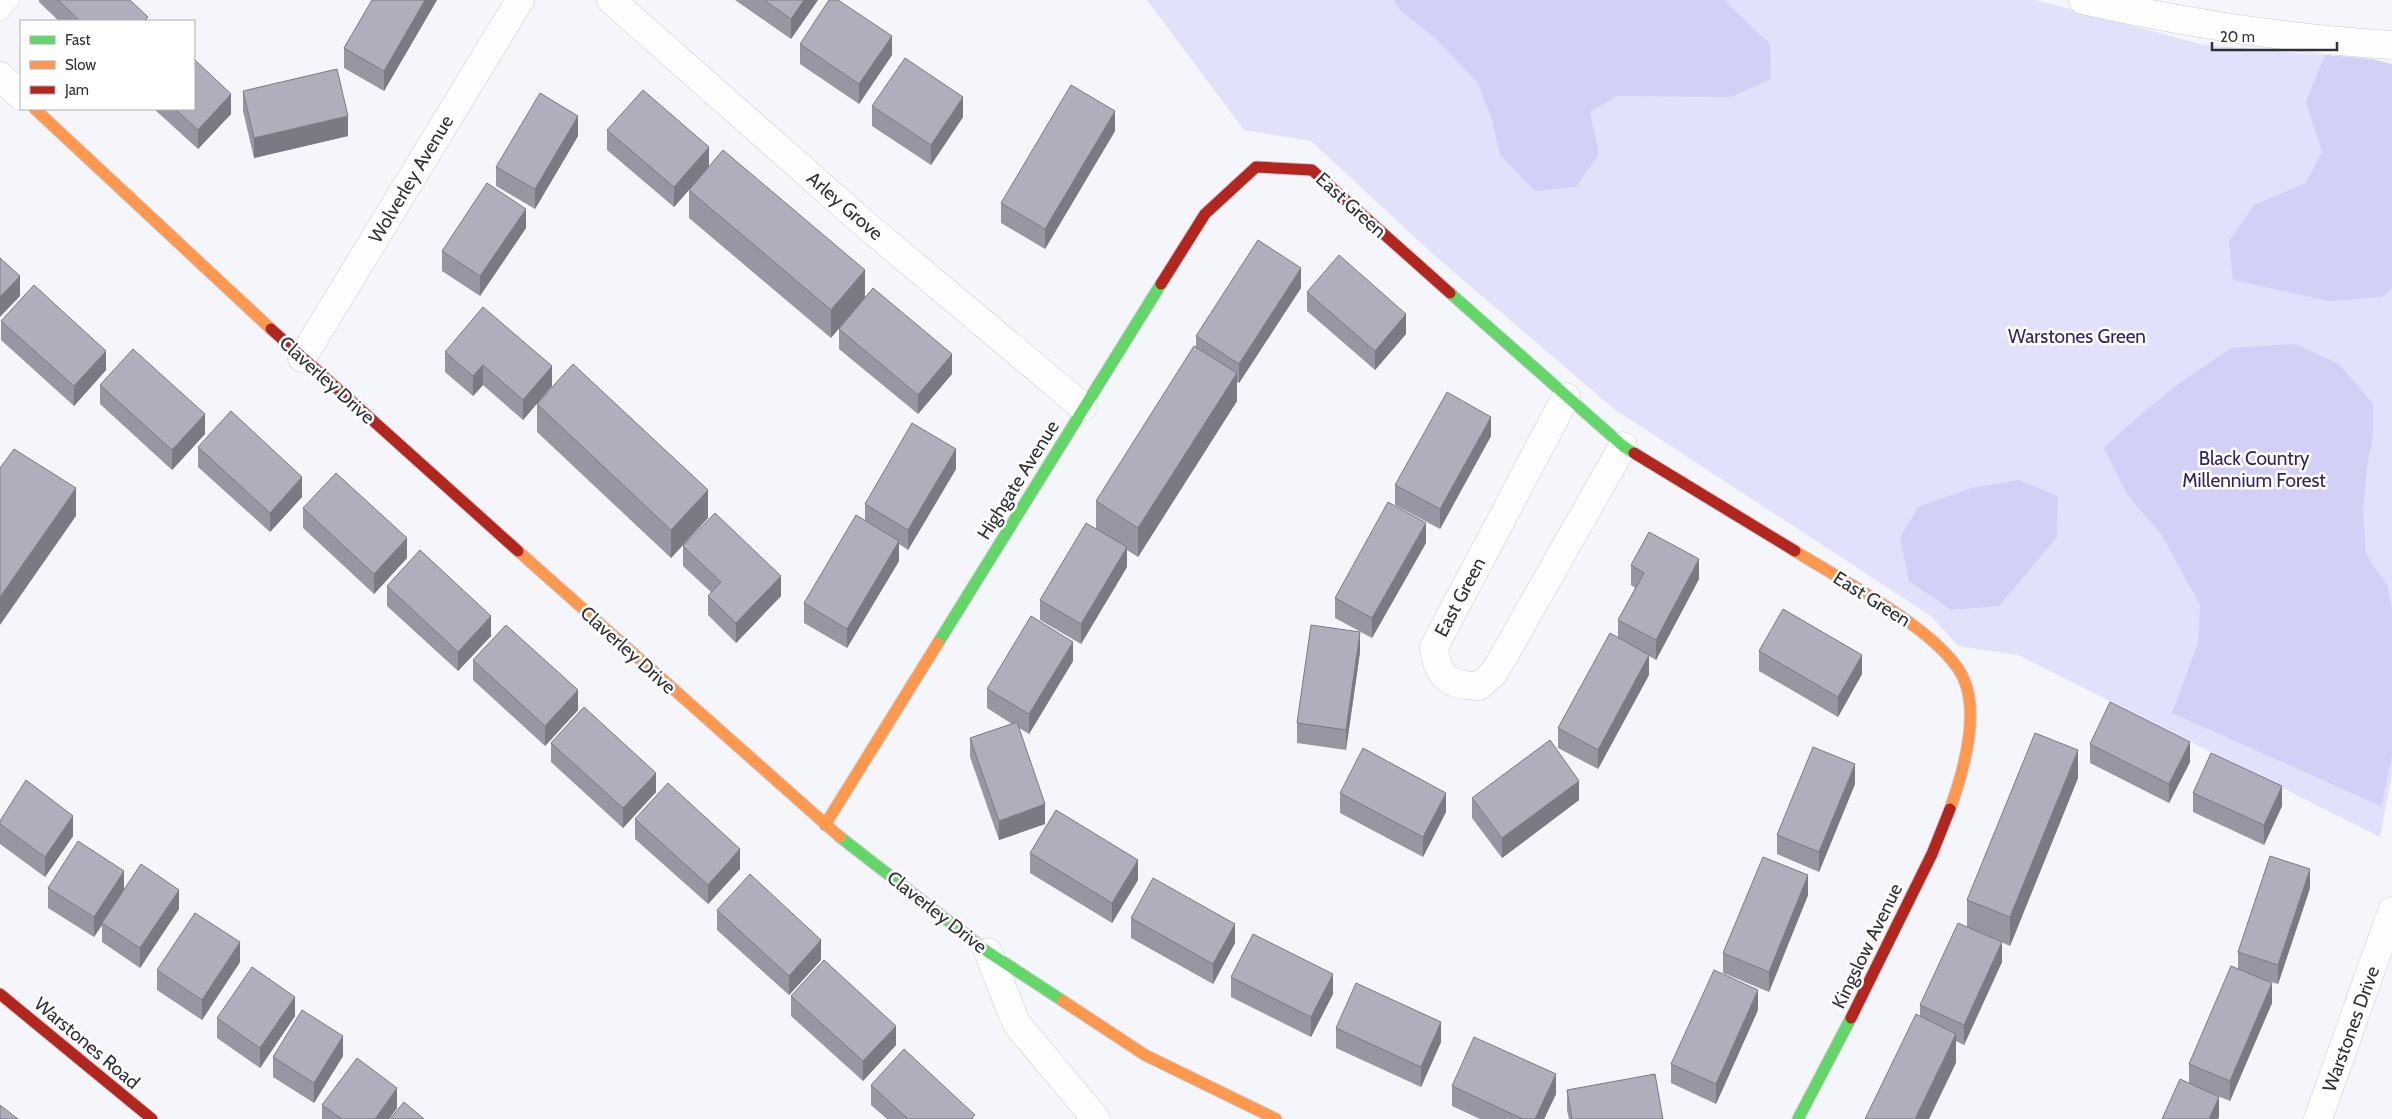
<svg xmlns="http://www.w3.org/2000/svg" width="2392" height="1119" font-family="Cabin,sans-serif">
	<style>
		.green { fill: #e2e1fb }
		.forest { fill: #d3d0f7 }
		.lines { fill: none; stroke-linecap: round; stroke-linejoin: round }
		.lane-casing { stroke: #cacad0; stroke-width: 19 }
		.street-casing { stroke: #cacad0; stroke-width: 29 }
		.fast-casing { stroke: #cacad0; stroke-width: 13 }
		.slow-casing { stroke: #cacad0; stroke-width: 13 }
		.jam-casing { stroke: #cacad0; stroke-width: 13 }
		.lane { stroke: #fefeff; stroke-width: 18 }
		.street { stroke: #fefeff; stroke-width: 28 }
		.fast { stroke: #63d668; stroke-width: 11 }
		.slow { stroke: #ff974d; stroke-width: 11 }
		.jam { stroke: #b3261e; stroke-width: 11 }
		.wall { fill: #9796a3 }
		.shaded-wall { fill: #7b7a84 }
		.building { fill: #b0aebd; stroke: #7b7a84 }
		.labels { text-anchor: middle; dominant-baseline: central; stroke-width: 5; stroke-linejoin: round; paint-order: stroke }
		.street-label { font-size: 19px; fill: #323138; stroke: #fff }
		.park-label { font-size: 19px; fill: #33216c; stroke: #fff }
	</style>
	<rect width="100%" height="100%" fill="#f5f5fc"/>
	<path class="green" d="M1147,0H2036L2204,45L2371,59L2392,64V774L2380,837L2018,655L1958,646L1931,616L1614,409L1434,255L1311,141L1244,130Z"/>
	<path class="forest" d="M1394,0H1724L1770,44L1771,79L1731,97L1617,96L1590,112L1599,154L1576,187L1535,191L1500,155L1492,120L1478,83L1436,39L1400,10Z
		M2325,55L2371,59L2392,64V288L2382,297L2329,301L2233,280L2229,241L2254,205L2306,183L2322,152L2306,102Z
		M2295,344L2339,364L2373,404V437L2367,466L2363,510L2366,554L2387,585L2392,608V757L2381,806L2172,713L2198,643L2200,605L2161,534L2128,496L2104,448L2132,422L2178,384L2231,348Z
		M2018,480L2058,496L2057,537L1999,606L1951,610L1909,581L1900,538L1918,507L1972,488Z"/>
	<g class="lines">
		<g class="lane-casing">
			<path id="lane" d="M0,12L10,0"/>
		</g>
		<g class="street-casing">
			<path id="street" d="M611,0L867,226L1083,407
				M2083,0C2186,23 2286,39 2392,45
				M0,76L21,96
				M302,358L520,0
				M1566,397L1434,647C1437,677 1449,686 1479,686L1494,673L1623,446
				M988,952L1016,1023L1096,1119
				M2318,1119L2392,911"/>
		</g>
		<g class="fast-casing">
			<path id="fast" d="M1450,293L1623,446L1634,453
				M938,643L1161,284
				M840,837L988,952L1063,1001
				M1798,1119L1851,1018"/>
		</g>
		<g class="slow-casing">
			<path id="slow" d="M35,109L271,329
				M518,551L840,837
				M1795,551C1839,579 1948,634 1965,682C1979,719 1963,773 1950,809
				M825,825L938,643
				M1063,1001L1145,1055L1276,1119"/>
		</g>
		<g class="jam-casing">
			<path id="jam" d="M1161,284L1205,214L1256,167L1312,170L1450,293
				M271,329L518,551
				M1634,453L1795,551
				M0,994L152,1119
				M1851,1018L1932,854L1950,809"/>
		</g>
		<use href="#lane" class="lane"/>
		<use href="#street" class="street"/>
		<use href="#fast" class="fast"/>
		<use href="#slow" class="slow"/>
		<use href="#jam" class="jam"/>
	</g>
	<path class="wall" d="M39,0H130L148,21H59L39,2Z
		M372,0H437L384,91L344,68V48Z
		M735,0H818L791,39Z
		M800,44L892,55L859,104L800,64Z
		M243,91L348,136L254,158L243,111Z
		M872,106L963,117L931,165L872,126Z
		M154,109H194L231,114L198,149Z
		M607,130L709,167L865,270L831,338L689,218V190L701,176L674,207L607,150Z
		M1115,131L1045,249L1001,223V203Z
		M578,136L535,209L496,186V167Z
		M526,228L480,296L442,271V251Z
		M1301,288L1239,383L1237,382V401L1138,557L1127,550V567L1081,644L1040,620V600L1096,529V501L1196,347V336Z
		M1307,292L1406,334L1375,370L1307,311Z
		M1,321L106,370L74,406L1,340Z
		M839,329L952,374L918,414L839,349Z
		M445,352L552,386L523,420L483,385L473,396L445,372Z
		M100,385L205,434L172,470L100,404Z
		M537,404L708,518L671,558L537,432Z
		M1491,436L1440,529L1395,505V485Z
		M198,447L302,497L270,532L198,467Z
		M956,469L908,550L899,544V561L847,648L804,623V603L865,521V504Z
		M303,508L407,558L374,594L303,528Z
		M1426,543L1372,638L1335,618V598Z
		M683,546L781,596L736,643L708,615V596L711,592L683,566Z
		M1631,565L1699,579L1656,660L1649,656V675L1598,769L1558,748V728L1618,638V620L1635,588L1631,585Z
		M387,586L491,636L458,671L387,606Z
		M1759,651L1862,674L1838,717L1759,671Z
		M1360,652L1346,750L1297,743V723Z
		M473,660L578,710L545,746L473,680Z
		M1073,661L1029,734L1019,728L1045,824L999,840L970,757V738L1012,724L987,708V689Z
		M551,743L656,792L623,828L551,762Z
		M2090,744L2190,762L2169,803L2090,763Z
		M2078,778L2010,946L1996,940L2002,962L1964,1045L1956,1041V1063L1920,1017V1005L1967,927V900Z
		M1855,784L1819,872L1777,854V835Z
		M1340,793L1446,812L1423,857L1340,813Z
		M2193,793L2282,806L2264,845L2193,812Z
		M1472,798L1579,800L1502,858L1472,818Z
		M635,819L740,869L708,904L635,839Z
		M0,821L73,836L45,877L0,844Z
		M1030,853L1138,880L1112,923L1030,873Z
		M48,888L124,889L179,909L140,968L102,942V925L94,937L48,908Z
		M2310,888L2278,984L2264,980L2272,1003L2230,1101L2200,1089L2219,1117L2189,1083V1064L2238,969V952Z
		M1808,895L1769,992L1723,973V953Z
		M717,910L821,960L789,995L717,930Z
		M1131,918L1235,943L1213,984L1131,938Z
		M240,962L202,1020L157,990V970Z
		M1231,977L1333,994L1311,1037L1231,997Z
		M791,996L896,1045L863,1081L791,1016Z
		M1758,1010L1716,1104L1671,1083V1064Z
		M295,1016L260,1068L217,1038V1018Z
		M1336,1028L1441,1042L1421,1087L1336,1048Z
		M343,1056L314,1103L273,1077V1057Z
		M871,1085L975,1119H887L871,1105Z
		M1452,1086L1556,1094L1544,1119H1480L1452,1106Z
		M1567,1090L1663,1119H1569L1567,1110Z
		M322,1105L397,1108L389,1119H322Z"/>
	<path class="shaded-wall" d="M425,0H437L384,91V71Z
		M804,0H818L791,39V19Z
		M892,36V55L859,104V84Z
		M231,94V114L198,149V130Z
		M963,97V117L931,165V145Z
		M1115,111V131L1045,249V229Z
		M348,116V136L254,158V138Z
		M578,116V136L535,209V189Z
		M709,147V167L674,207V187Z
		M526,209V228L480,296V276Z
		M1301,268V288L1239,383V364Z
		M865,270V298L831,338V310Z
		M20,276V296L0,317V297Z
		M1406,314V334L1375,370V351Z
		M106,351V370L74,406V386Z
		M952,354V374L918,414V395Z
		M483,365V385L473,396V376Z
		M552,366V386L523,420V400Z
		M1237,373V401L1138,557V528Z
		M205,414V434L172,470V450Z
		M1491,417V436L1440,529V509Z
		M956,449V469L908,550V530Z
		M302,477V497L270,532V513Z
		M76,488V516L0,625V597Z
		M708,490V518L671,558V530Z
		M1426,523V543L1372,638V618Z
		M407,538V558L374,594V574Z
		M899,541V561L847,648V629Z
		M1127,547V567L1081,644V624Z
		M1699,559V579L1656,660V640Z
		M781,576V596L736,643V623Z
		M491,616V636L458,671V652Z
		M1360,632V652L1346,750V730Z
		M1073,642V661L1029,734V714Z
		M1649,655V675L1598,769V750Z
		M1862,655V674L1838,717V697Z
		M578,690V710L545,746V726Z
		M2190,742V762L2169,803V784Z
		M2078,750V778L2010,946V917Z
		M1855,764V784L1819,872V852Z
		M656,773V792L623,828V808Z
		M1579,781V800L1502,858V838Z
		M2282,786V806L2264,845V825Z
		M1446,793V812L1423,857V837Z
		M1045,804V824L999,840V821Z
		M73,816V836L45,877V857Z
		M740,849V869L708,904V885Z
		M1138,860V880L1112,923V903Z
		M2310,869V888L2278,984V965Z
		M124,871V890L102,923V925L94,937V917Z
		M1808,875V895L1769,992V972Z
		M179,890V909L140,968V948Z
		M1235,924V943L1213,984V964Z
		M821,940V960L789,995V976Z
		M240,942V962L202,1020V1000Z
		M2002,942V962L1964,1045V1025Z
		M1333,974V994L1311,1037V1017Z
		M2272,983V1003L2230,1101V1081Z
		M1758,990V1010L1716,1104V1084Z
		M295,997V1016L260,1068V1048Z
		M1441,1022V1042L1421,1087V1067Z
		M896,1026V1045L863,1081V1061Z
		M1956,1034V1063L1929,1119H1915Z
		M343,1036V1056L314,1103V1083Z
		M1556,1074V1094L1544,1119H1535Z
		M397,1088V1108L389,1119H375Z
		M2219,1097V1117L2218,1119H2209Z"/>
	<path class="building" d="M58,0H130L148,17L144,21H80Z
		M372,0H425L384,71L344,48Z
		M764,0H804L791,19Z
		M829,0H838L892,36L859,84L800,44Z
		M905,58L963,97L931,145L872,106Z
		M194,59L231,94L198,130L175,109H194Z
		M337,69L348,116L254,138L243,91Z
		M1071,85L1115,111L1045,229L1001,203Z
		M643,90L709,147L674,187L607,130Z
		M540,93L578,116L535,189L496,167Z
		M723,150L865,270L831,310L689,190Z
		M487,183L526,209L480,276L442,251Z
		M1258,240L1301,268L1239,364L1196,336Z
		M1339,255L1406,314L1375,351L1307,292Z
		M0,258L20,276L0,297Z
		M34,285L106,351L74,386L1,321Z
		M873,288L952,354L918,395L839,329Z
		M483,307L552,366L523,400L483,365L473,376L445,352Z
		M1194,346L1237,373L1138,528L1096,501Z
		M133,349L205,414L172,450L100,385Z
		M573,364L708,490L671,530L537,404Z
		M1447,392L1491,417L1440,509L1395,485Z
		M231,411L302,477L270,513L198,447Z
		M912,423L956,449L908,530L865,504Z
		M14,449L76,488L0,597V468Z
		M336,473L407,538L374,574L303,508Z
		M1388,502L1426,523L1372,618L1335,598Z
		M715,513L781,576L736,623L708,596L721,582L683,546Z
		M856,515L899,541L847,629L804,603Z
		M1086,523L1127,547L1081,624L1040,600Z
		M1649,532L1699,559L1656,640L1618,620L1644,573L1631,565Z
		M420,550L491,616L458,652L387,586Z
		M1783,609L1862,655L1838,697L1759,651Z
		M1031,616L1073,642L1029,714L987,689Z
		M506,625L578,690L545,726L473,660Z
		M1311,625L1360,632L1346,730L1297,723Z
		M1610,633L1649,655L1598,750L1558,728Z
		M2110,702L2190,742L2169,784L2090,744Z
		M584,707L656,773L623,808L551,743Z
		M1017,722L1045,804L999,821L970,738Z
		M2035,733L2078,750L2010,917L1967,900Z
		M1550,740L1579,781L1502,838L1472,798Z
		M1813,747L1855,764L1819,852L1777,835Z
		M1363,748L1446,793L1423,837L1340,793Z
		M2211,753L2282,786L2264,825L2193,793Z
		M26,780L73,816L45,857L0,824V821Z
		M668,783L740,849L708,885L635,819Z
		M1056,810L1138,860L1112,903L1030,853Z
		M78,841L124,871L94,917L48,888Z
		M2270,856L2310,869L2278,965L2238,952Z
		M1763,857L1808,875L1769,972L1723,953Z
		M141,864L179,890L140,948L102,923Z
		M750,874L821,940L789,976L717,910Z
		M1153,878L1235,924L1213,964L1131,918Z
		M195,913L240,942L202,1000L157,970Z
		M1958,923L2002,942L1964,1025L1920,1005Z
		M1253,934L1333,974L1311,1017L1231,977Z
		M824,960L896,1026L863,1061L791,996Z
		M2231,966L2272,983L2230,1081L2189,1064Z
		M252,967L295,997L260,1048L217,1018Z
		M1714,970L1758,990L1716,1084L1671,1064Z
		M1356,983L1441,1022L1421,1067L1336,1028Z
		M302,1010L343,1036L314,1083L273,1057Z
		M1916,1014L1956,1034L1915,1119H1865Z
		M1474,1037L1556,1074L1535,1119H1523L1452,1086Z
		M904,1049L975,1115L971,1119H908L871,1085Z
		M357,1058L397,1088L375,1119H342L322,1105Z
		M1655,1074L1663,1119H1572L1567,1090Z
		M2180,1079L2219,1097L2209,1119H2162Z
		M404,1102L424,1119H390Z
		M0,1105L18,1119H0Z"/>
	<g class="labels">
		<g class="street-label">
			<text transform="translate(411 179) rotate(-59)">Wolverley Avenue</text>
			<text transform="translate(1351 205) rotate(42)">East Green</text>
			<text transform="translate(845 206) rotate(41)">Arley Grove</text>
			<text transform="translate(327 380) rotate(42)">Claverley Drive</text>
			<text transform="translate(1018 480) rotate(-58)">Highgate Avenue</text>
			<text transform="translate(1460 597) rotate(-62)">East Green</text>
			<text transform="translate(1872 599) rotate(32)">East Green</text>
			<text transform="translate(628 650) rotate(42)">Claverley Drive</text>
			<text transform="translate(937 912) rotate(38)">Claverley Drive</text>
			<text transform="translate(1867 946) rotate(-64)">Kingslow Avenue</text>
			<text transform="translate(2351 1029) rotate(-70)">Warstones Drive</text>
			<text transform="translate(87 1043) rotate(40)">Warstones Road</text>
		</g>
		<g class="park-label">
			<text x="2077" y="336">Warstones Green</text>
			<text x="2254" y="458">Black Country<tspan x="2254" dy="22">Millennium Forest</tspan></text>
		</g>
	</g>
	<rect x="20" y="20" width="175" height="90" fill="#ffffff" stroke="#adadaf"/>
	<rect x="30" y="36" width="25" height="8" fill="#63d668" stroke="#adadaf"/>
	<text x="65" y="45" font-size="15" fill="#323138">Fast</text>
	<rect x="30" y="61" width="25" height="8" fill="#ff974d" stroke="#adadaf"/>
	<text x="65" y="70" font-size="15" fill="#323138">Slow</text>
	<rect x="30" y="86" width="25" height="8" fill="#b3261e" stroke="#adadaf"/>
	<text x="65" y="95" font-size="15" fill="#323138">Jam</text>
	<path d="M2212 42v8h125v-8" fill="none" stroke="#323138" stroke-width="2.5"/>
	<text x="2220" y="42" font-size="15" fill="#323138" stroke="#ffffff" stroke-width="4" paint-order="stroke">20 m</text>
</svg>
